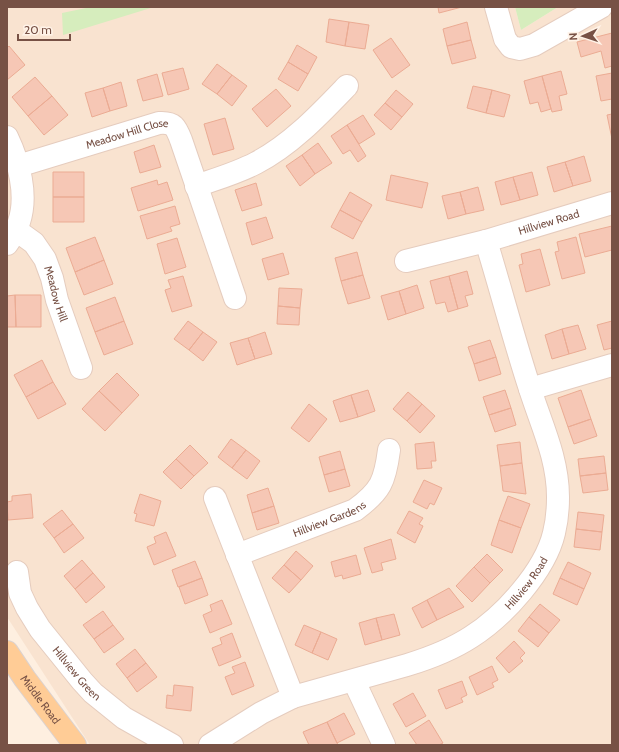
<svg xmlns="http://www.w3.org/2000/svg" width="619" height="752" font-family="Cabin,sans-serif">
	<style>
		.residential { fill: #f9e3d0 }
		.green { fill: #d6edbd }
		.building { fill: #f6c7b5; stroke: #ebab93 }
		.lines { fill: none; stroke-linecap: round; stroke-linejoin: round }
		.minor-casing { stroke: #e5ccbe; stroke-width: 24 }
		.major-casing { stroke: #dcd2cf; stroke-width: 24 }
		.minor { stroke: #fff; stroke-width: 22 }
		.major { stroke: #ffcc96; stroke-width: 22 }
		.labels { text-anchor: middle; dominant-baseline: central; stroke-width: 3; stroke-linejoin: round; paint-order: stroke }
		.street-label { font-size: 11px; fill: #775145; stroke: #fff3e8 }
	</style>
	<rect width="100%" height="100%" fill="#feefe0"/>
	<path class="residential" d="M7,7H515L521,30L558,7H612V745H90L7,617Z"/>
	<path class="green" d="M91,7H154L63,35L62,13Z
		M515,7H558L521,30Z"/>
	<path class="building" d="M438,7H462L439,13Z
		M329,19L349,22L345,46L326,42Z
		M349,22L369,25L365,49L345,46Z
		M467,22L471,40L447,46L443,29Z
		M612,33V66L605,68L601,51L581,57L577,42Z
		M391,38L410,65L392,78L373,50Z
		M471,40L476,58L452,64L447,46Z
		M297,45L317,57L308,74L288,62Z
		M9,46L25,65L7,80V48Z
		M288,62L308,74L298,91L278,79Z
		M217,64L232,75L217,94L202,84Z
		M183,68L189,89L168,95L162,73Z
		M561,71L567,94L559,96L562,110L552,112L542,76Z
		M612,73V99L601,101L596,76Z
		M157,74L163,96L143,101L137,80Z
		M232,75L247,86L232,106L217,94Z
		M542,76L551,109L541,112L538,102L530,104L524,81Z
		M35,77L52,96L28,116L12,97Z
		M121,82L127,106L110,111L103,88Z
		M473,86L492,90L486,113L467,108Z
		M103,88L110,111L92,117L85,93Z
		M276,89L291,106L267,127L252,109Z
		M396,90L413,104L402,117L385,103Z
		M492,90L510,95L504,117L486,113Z
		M52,96L68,115L44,135L28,116Z
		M385,103L402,117L391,130L374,115Z
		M612,114V139L607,115Z
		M363,115L375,134L359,144L347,125Z
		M225,118L234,149L213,155L204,124Z
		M347,125L366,156L358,162L350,150L343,154L331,136Z
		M318,143L332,163L315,174L302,155Z
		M154,145L161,167L140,173L134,152Z
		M302,155L315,174L300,186L286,166Z
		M584,156L591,181L573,186L565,162Z
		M565,162L573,186L554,192L547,167Z
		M53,172H84V197H53Z
		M532,172L538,195L520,200L513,177Z
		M391,175L428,183L422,208L386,200Z
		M513,177L520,200L501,205L495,182Z
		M157,180L158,185L167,182L173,200L138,211L131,188Z
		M256,183L262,205L242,211L235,190Z
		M478,187L484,210L466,214L460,192Z
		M350,192L372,205L362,222L340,210Z
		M460,192L466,214L448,219L442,196Z
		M53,197H84V222H53Z
		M175,206L180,224L170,227L172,231L147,239L140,216Z
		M340,210L362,222L353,239L331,227Z
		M266,217L273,238L252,245L246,223Z
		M612,226V250L585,257L579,234Z
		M95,237L104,260L75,272L66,248Z
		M576,237L585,273L562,279L555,252L559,251L557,242Z
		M177,238L186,267L165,274L157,244Z
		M540,249L550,285L526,292L519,265L523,264L521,254Z
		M357,252L363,275L341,281L335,258Z
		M283,253L289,274L268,280L262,259Z
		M104,260L113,284L84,295L75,272Z
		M467,271L473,294L465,296L468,306L458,309L449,276Z
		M363,275L370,298L348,304L341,281Z
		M183,276L192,306L172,312L165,290L171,288L168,280Z
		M449,276L458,309L448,312L445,302L436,304L430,281Z
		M417,285L424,308L406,314L399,291Z
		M279,288L302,289L300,308L278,306Z
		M399,291L406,314L388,320L381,296Z
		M15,295L16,327H7V296Z
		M15,295H41V327H16Z
		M115,297L124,321L95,332L86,308Z
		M278,306L300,308L299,325L277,324Z
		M124,321L133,344L104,355L95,332Z
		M188,321L203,332L189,350L174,339Z
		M612,321V348L604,350L597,325Z
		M578,325L586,349L569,354L562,329Z
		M562,329L569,354L552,359L545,335Z
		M203,332L217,342L203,361L189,350Z
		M265,332L272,354L255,359L248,338Z
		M248,338L255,359L237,365L230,343Z
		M490,340L496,357L474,364L468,347Z
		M496,357L501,374L479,381L474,364Z
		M42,360L53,382L26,397L14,375Z
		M117,373L139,395L122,413L99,391Z
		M53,382L66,404L38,419L26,397Z
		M368,390L375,411L358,417L351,395Z
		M505,390L511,408L489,415L483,397Z
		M581,390L591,419L568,427L558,398Z
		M99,391L122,413L105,431L82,409Z
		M408,392L422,404L407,421L393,409Z
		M351,395L358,417L340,422L333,401Z
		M309,404L327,419L309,442L291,428Z
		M422,404L435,416L420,433L407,421Z
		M511,408L516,425L495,432L489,415Z
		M591,419L597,436L574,444L568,427Z
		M231,439L246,450L232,468L218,457Z
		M434,442L436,461H431L432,468L417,469L415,444Z
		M520,442L522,463L500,466L497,445Z
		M190,445L208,463L194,476L176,459Z
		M246,450L260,461L247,479L232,468Z
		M340,451L345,469L324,475L319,457Z
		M604,456L606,473L580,476L578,459Z
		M176,459L194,476L181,489L163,472Z
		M522,463L526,494L503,491L500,466Z
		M345,469L350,486L329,492L324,475Z
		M606,473L608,490L583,493L580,476Z
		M424,480L442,488L434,505L430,503L427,509L413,502Z
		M268,488L274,506L252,513L247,495Z
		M31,494L33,518L8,520L7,502L12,501V496Z
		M140,494L161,501L154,526L135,521L137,514L134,513Z
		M508,496L530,504L521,528L499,520Z
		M274,506L279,523L257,530L252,513Z
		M62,510L73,524L54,538L43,524Z
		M409,511L423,518L419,524L423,526L415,543L397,533Z
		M578,512L604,515L602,532L576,529Z
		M499,520L521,528L512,553L491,545Z
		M73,524L84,538L64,553L54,538Z
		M576,529L602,532L600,550L574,547Z
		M166,532L176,556L154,565L147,547L156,543L154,537Z
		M391,539L396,559L381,563L383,570L372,573L364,548Z
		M296,551L313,566L301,580L284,565Z
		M487,554L503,570L490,583L474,567Z
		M356,555L361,574L343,579L342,575L335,577L331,562Z
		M82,560L93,573L75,589L64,576Z
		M195,561L202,578L178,587L172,570Z
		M568,562L591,573L584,589L560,578Z
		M284,565L301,580L289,593L272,578Z
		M474,567L490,583L472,602L456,586Z
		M93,573L105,587L86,603L75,589Z
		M202,578L208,595L185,604L179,587Z
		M560,578L584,589L577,605L553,594Z
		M449,588L464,607L437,620L427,600Z
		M222,600L232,624L210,633L203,615L212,611L210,605Z
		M427,600L437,620L422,628L412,608Z
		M540,604L560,620L549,633L529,617Z
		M103,611L113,625L94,639L83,625Z
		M394,614L400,635L382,640L376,618Z
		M529,617L549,633L538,647L518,631Z
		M376,618L382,640L365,645L359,623Z
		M113,625L124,639L104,653L94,639Z
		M304,625L321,632L312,653L295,645Z
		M321,632L337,639L328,660L312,653Z
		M232,633L241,657L219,666L212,648L222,644L220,638Z
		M514,641L525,653L520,658L523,661L509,673L496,658Z
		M135,649L146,663L127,678L116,664Z
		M245,662L254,686L232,695L225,677L235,673L232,667Z
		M146,663L157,677L137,692L127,678Z
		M492,666L498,680L492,683L494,687L477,695L469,677Z
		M462,681L467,695L461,698L463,702L446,709L438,690Z
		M174,685L193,687L191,711L166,708L167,695L173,696Z
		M413,693L426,716L406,727L393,704Z
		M344,713L355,734L337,743L327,722Z
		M429,720L443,743L439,745H417L409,733Z
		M327,722L338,745H309L303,732Z"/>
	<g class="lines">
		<g class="minor-casing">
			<g id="minor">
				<path d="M496,7L505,39L511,47L520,49L534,45L601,7"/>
				<path d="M7,137C19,162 28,195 19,222C17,230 12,237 7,244"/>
				<path id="s1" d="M18,166L159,123C174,122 176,127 181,140L235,298"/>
				<path d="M196,186C216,179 237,173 256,163C291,145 320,114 347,86"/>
				<path id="s2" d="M16,230L34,243L45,259L52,278L57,300L81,368"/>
				<path id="s3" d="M406,261L486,241L612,203"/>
				<path d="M530,389L612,365"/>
				<path d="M215,498L293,697"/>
				<path id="s4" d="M237,555L355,510C381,491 385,481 389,450"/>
				<path id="s5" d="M17,572L20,593L27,608L40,629L82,681L93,693L124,718L172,745"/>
				<path d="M354,681L384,745"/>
				<path id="s6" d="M210,745L261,713L293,697L407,665C430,658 451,650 471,637C504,616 545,571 554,533C557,521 558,509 558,497C558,458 541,424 530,389C514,340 501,290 486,241"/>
			</g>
		</g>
		<g class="major-casing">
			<g id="major">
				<path id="s7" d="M7,652L25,679L75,745"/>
			</g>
		</g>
		<use href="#minor" class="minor"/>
		<use href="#major" class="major"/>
	</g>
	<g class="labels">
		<g class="street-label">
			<text stroke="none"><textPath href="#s1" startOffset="114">Meadow Hill Close</textPath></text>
			<text stroke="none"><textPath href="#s3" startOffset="148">Hillview Road</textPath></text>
			<text stroke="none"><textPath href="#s2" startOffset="78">Meadow Hill</textPath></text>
			<text stroke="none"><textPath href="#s4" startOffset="99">Hillview Gardens</textPath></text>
			<text stroke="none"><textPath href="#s6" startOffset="362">Hillview Road</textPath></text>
			<text stroke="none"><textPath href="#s5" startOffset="120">Hillview Green</textPath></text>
			<text stroke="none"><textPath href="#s7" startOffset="58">Middle Road</textPath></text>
		</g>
	</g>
	<rect width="619" height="752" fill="none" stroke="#775145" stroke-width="16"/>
	<g transform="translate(583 36) rotate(267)" stroke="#fff3e8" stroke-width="3" paint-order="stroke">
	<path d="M0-3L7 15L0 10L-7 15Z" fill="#775145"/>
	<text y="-6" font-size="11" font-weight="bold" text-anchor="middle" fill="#775145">N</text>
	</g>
	<path d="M18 34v6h52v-6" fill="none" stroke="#775145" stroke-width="2"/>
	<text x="24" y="34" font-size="12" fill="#775145" stroke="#fff3e8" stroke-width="3" paint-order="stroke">20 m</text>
</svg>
